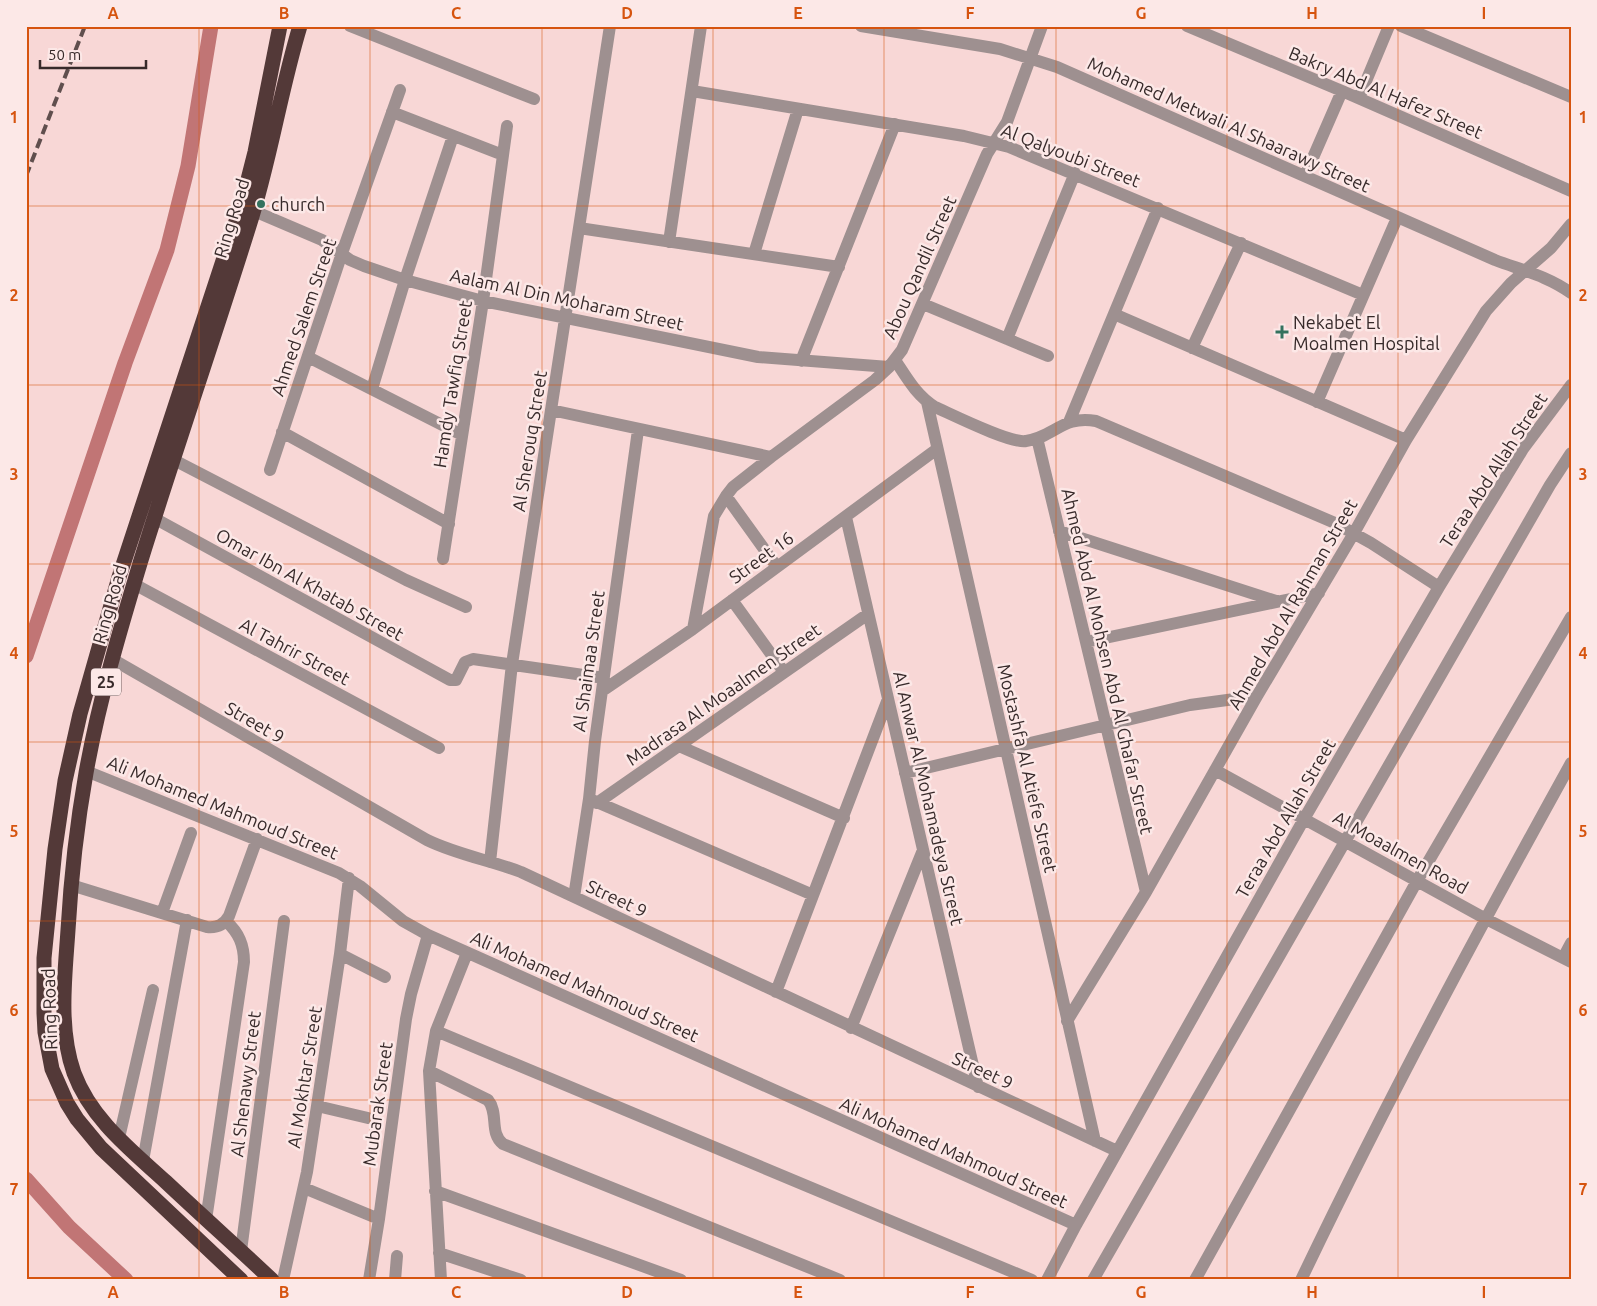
<svg xmlns="http://www.w3.org/2000/svg" width="1597" height="1306" font-family="Ubuntu,sans-serif">
	<style>
		.lines { fill: none; stroke-linecap: round; stroke-linejoin: round }
		.canal { stroke: #c17575; stroke-width: 15 }
		.minor { stroke: #9e9090; stroke-width: 12 }
		.highway { stroke: #533938; stroke-width: 15 }
		.rail { stroke: #604f4e; stroke-width: 4; stroke-dasharray: 10 5; stroke-linecap: butt }
		.grid { fill: none; stroke: #d6540f; stroke-width: 1; stroke-opacity: 0.55 }
		.poi-dot { fill: #34725e; stroke: #fce8e7; stroke-width: 2 }
		.labels { text-anchor: middle; dominant-baseline: central; stroke-width: 5; stroke-linejoin: round; paint-order: stroke }
		.shield { fill: #fce8e7; stroke: #726363; stroke-width: 1 }
		.shield-label { font-size: 16px; font-weight: bold; fill: #372a2a }
		.street-label { font-size: 18px; fill: #372a2a; stroke: #fce8e7 }
		.poi-label { font-size: 18px; fill: #372a2a; stroke: #fce8e7; text-anchor: start }
		.neatline { fill: none; stroke: #d6540f; stroke-width: 2 }
		.grid-label { font-size: 16px; text-anchor: middle; font-weight: bold; fill: #d6540f }
	</style>
	<rect width="100%" height="100%" fill="#f8d7d6"/>
	<g class="lines">
		<path class="canal" d="M26,656L125,363L167,250L188,166L211,26
			M26,1179L69,1227L126,1280"/>
		<path class="minor" d="M350,26L534,99
			M861,26L1000,49L1057,67L1495,260C1521,270 1548,276 1571,293
			M1187,26L1342,91L1571,191
			M1401,26L1571,97
			M692,91L964,136L1009,147L1363,295
			M1359,98L1389,26
			M392,112L503,155
			M1305,176L1342,91
			M254,211L322,240L350,260L364,266L405,280L483,301L758,357L889,367
			M579,228L839,267
			M669,242L701,26
			M754,254L798,109
			M923,304L1048,356
			M1114,314L1406,440
			M1007,339L1075,173
			M1192,348L1241,243
			M308,357L462,435
			M895,360C907,378 916,395 935,407C953,415 1011,444 1026,441C1055,437 1062,415 1096,421L1335,523L1371,543L1439,587
			M801,361L895,124
			M372,389L405,280L453,136
			M927,402L1095,1141
			M1317,402L1397,218
			M551,410L771,457
			M1069,422L1158,208
			M282,432L449,524
			M1037,438L1146,892
			M172,459L406,580L466,607
			M270,470L342,253L400,90
			M726,496L777,567
			M846,517L978,1087
			M154,518L450,680H456L465,662L473,659L604,678
			M1059,531L1276,601
			M443,559L483,301L507,126
			M134,584L439,748
			M732,600L784,672
			M693,629L714,516L726,496L733,487L771,457L875,380L889,367L902,350L987,154L1007,122L1042,26
			M1086,642L1319,593
			M112,659L427,840C458,855 490,860 521,872L1117,1151
			M602,691L693,629L937,449
			M679,746L844,818
			M1215,770L1486,919L1571,962
			M86,771L339,873L360,886L403,921L428,935L1076,1225
			M905,773L1190,705L1257,696
			M592,800L813,895
			M597,803L868,614
			M490,862L512,664L610,26
			M71,885L207,927C217,928 224,925 229,916L257,839
			M574,897L589,799L595,741L638,430
			M162,913L191,833
			M340,954L385,977
			M1563,958L1571,943
			M776,992L888,699
			M1067,1021L1146,892L1257,696L1354,533L1406,440L1486,311L1511,283L1551,248L1571,224
			M851,1028L923,850
			M436,1031L1032,1280
			M429,1071L488,1100C499,1113 489,1133 503,1144L840,1280
			M317,1106L368,1118
			M119,1138L153,990
			M143,1161L187,920
			M304,1188L379,1219
			M435,1191L681,1280
			M206,1220L244,962C244,945 239,933 226,921
			M241,1251L284,921
			M439,1253L521,1280
			M283,1280L307,1172L340,954L349,878
			M369,1280L379,1219L406,1019L411,994L428,935
			M395,1280L397,1256
			M441,1280L429,1071L436,1031L467,953
			M1047,1280L1076,1225L1304,819L1439,587L1523,449L1571,385
			M1093,1280L1550,485L1571,453
			M1195,1280L1417,881L1571,617
			M1301,1280C1385,1104 1477,933 1571,763"/>
		<path class="highway" d="M241,1280L101,1148L77,1119L67,1103L52,1069L45,1032L44,1013V958L55,849L65,781L80,714L119,577L242,203L255,152L280,26
			M272,1280C237,1247 201,1215 166,1182C131,1150 91,1119 74,1073C58,1028 65,976 68,930C71,877 77,824 86,773C99,700 120,630 141,560C176,448 214,338 249,226C270,161 280,92 300,26"/>
		<path class="rail" d="M26,176L85,26"/>
	</g>
	<path class="grid" d="M199,26V1280M370,26V1280M542,26V1280M713,26V1280M884,26V1280M1056,26V1280M1227,26V1280M1398,26V1280M26,206H1571M26,385H1571M26,564H1571M26,742H1571M26,921H1571M26,1100H1571"/>
	<g class="poi-dot">
		<circle cx="261" cy="204" r="5"/>
		<path d="M1279.5 324.5h5v5h5v5h-5v5h-5v-5h-5v-5h5z"/>
	</g>
	<g class="labels">
		<rect class="shield" x="91" y="668.5" width="30" height="27" rx="4"/>
		<g class="shield-label">
			<text x="106" y="682">25</text>
		</g>
		<g class="street-label">
			<text transform="translate(1386 92) rotate(23)">Bakry Abd Al Hafez Street</text>
			<text transform="translate(1229 124) rotate(24)">Mohamed Metwali Al Shaarawy Street</text>
			<text transform="translate(1071 155) rotate(21)">Al Qalyoubi Street</text>
			<text transform="translate(231 218) rotate(-73)">Ring Road</text>
			<text transform="translate(919 267) rotate(-66)">Abou Qandil Street</text>
			<text transform="translate(567 299) rotate(12)">Aalam Al Din Moharam Street</text>
			<text transform="translate(303 317) rotate(-71)">Ahmed Salem Street</text>
			<text transform="translate(452 384) rotate(-81)">Hamdy Tawfiq Street</text>
			<text transform="translate(529 441) rotate(-81)">Al Sherouq Street</text>
			<text transform="translate(1493 470) rotate(-57)">Teraa Abd Allah Street</text>
			<text transform="translate(761 557) rotate(-36)">Street 16</text>
			<text transform="translate(310 584) rotate(29)">Omar Ibn Al Khatab Street</text>
			<text transform="translate(109 604) rotate(-74)">Ring Road</text>
			<text transform="translate(1292 604) rotate(-60)">Ahmed Abd Al Rahman Street</text>
			<text transform="translate(295 651) rotate(28)">Al Tahrir Street</text>
			<text transform="translate(588 661) rotate(-82)">Al Shaimaa Street</text>
			<text transform="translate(1108 661) rotate(77)">Ahmed Abd Al Mohsen Abd Al Ghafar Street</text>
			<text transform="translate(723 694) rotate(-35)">Madrasa Al Moaalmen Street</text>
			<text transform="translate(255 722) rotate(30)">Street 9</text>
			<text transform="translate(1028 768) rotate(77)">Mostashfa Al Atiefe Street</text>
			<text transform="translate(929 798) rotate(77)">Al Anwar Al Mohamadeya Street</text>
			<text transform="translate(223 807) rotate(22)">Ali Mohamed Mahmoud Street</text>
			<text transform="translate(1285 818) rotate(-60)">Teraa Abd Allah Street</text>
			<text transform="translate(1401 852) rotate(29)">Al Moaalmen Road</text>
			<text transform="translate(617 898) rotate(25)">Street 9</text>
			<text transform="translate(585 986) rotate(24)">Ali Mohamed Mahmoud Street</text>
			<text transform="translate(49 1009) rotate(-92)">Ring Road</text>
			<text transform="translate(983 1070) rotate(25)">Street 9</text>
			<text transform="translate(304 1077) rotate(-81)">Al Mokhtar Street</text>
			<text transform="translate(245 1084) rotate(-83)">Al Shenawy Street</text>
			<text transform="translate(377 1104) rotate(-82)">Mubarak Street</text>
			<text transform="translate(954 1152) rotate(24)">Ali Mohamed Mahmoud Street</text>
		</g>
		<g class="poi-label">
			<text x="271" y="204">church</text>
			<text x="1293" y="322">Nekabet El<tspan x="1293" dy="21">Moalmen Hospital</tspan></text>
		</g>
	</g>
	<rect width="1597" height="1306" fill="none" stroke="#fce8e7" stroke-width="55"/>
	<path d="M40 60v8h106v-8" fill="none" stroke="#372a2a" stroke-width="2.5"/>
	<text x="48" y="60" font-size="15" fill="#372a2a" stroke="#fce8e7" stroke-width="4" paint-order="stroke">50 m</text>
	<rect x="28" y="28" width="1542" height="1250" class="neatline"/>
	<g class="grid-label">
		<text x="113" y="19">A</text>
		<text x="284" y="19">B</text>
		<text x="456" y="19">C</text>
		<text x="627" y="19">D</text>
		<text x="798" y="19">E</text>
		<text x="970" y="19">F</text>
		<text x="1141" y="19">G</text>
		<text x="1312" y="19">H</text>
		<text x="1484" y="19">I</text>
		<text x="14" y="123">1</text>
		<text x="1583" y="123">1</text>
		<text x="14" y="301">2</text>
		<text x="1583" y="301">2</text>
		<text x="14" y="480">3</text>
		<text x="1583" y="480">3</text>
		<text x="14" y="659">4</text>
		<text x="1583" y="659">4</text>
		<text x="14" y="837">5</text>
		<text x="1583" y="837">5</text>
		<text x="14" y="1016">6</text>
		<text x="1583" y="1016">6</text>
		<text x="14" y="1195">7</text>
		<text x="1583" y="1195">7</text>
		<text x="113" y="1298">A</text>
		<text x="284" y="1298">B</text>
		<text x="456" y="1298">C</text>
		<text x="627" y="1298">D</text>
		<text x="798" y="1298">E</text>
		<text x="970" y="1298">F</text>
		<text x="1141" y="1298">G</text>
		<text x="1312" y="1298">H</text>
		<text x="1484" y="1298">I</text>
	</g>
</svg>
